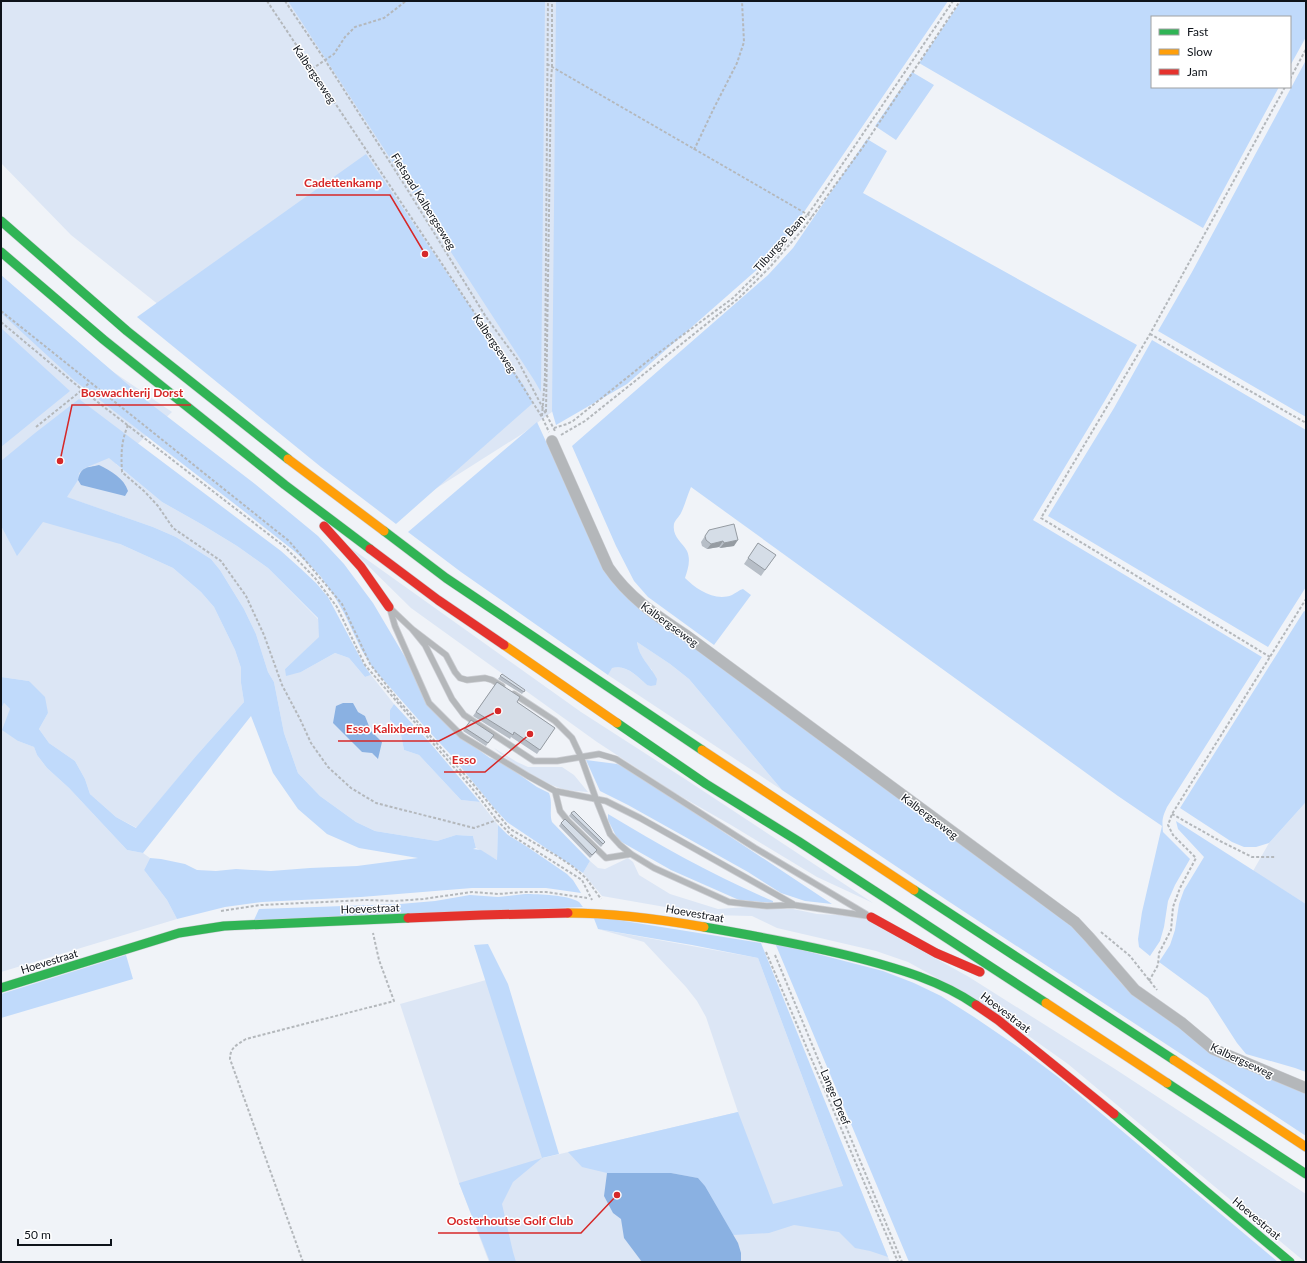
<svg xmlns="http://www.w3.org/2000/svg" width="1307" height="1263" font-family="Lato,sans-serif">
	<style>
		.green { fill: #dce6f5; fill-rule: evenodd }
		.forest { fill: #c0dafb }
		.water { fill: #8ab1e2 }
		.lines { fill: none; stroke-linecap: round; stroke-linejoin: round }
		.lane-casing { stroke: #cdcfd4; stroke-width: 7 }
		.street-casing { stroke: #cdcfd4; stroke-width: 12 }
		.fast-casing { stroke: #cdcfd4; stroke-width: 10 }
		.slow-casing { stroke: #cdcfd4; stroke-width: 10 }
		.jam-casing { stroke: #cdcfd4; stroke-width: 10 }
		.path { stroke: #b4b8bc; stroke-width: 2; stroke-dasharray: 3 2; stroke-linecap: butt }
		.lane { stroke: #b4b7ba; stroke-width: 5.5 }
		.street { stroke: #b4b7ba; stroke-width: 11 }
		.fast { stroke: #30b455; stroke-width: 9 }
		.slow { stroke: #ff9f0a; stroke-width: 9 }
		.jam { stroke: #e5322d; stroke-width: 9 }
		.wall { fill: #b7bec7 }
		.shaded-wall { fill: #959ba2 }
		.building { fill: #d5dde7; stroke: #959ba2 }
		.labels { text-anchor: middle; dominant-baseline: central; stroke-width: 3; stroke-linejoin: round; paint-order: stroke }
		.street-label { font-size: 11px; fill: #0e131a; stroke: #fff }
		.leader { fill: none; stroke: #d62828; stroke-width: 1.5 }
		.callout-dot { fill: #d62828; stroke: #fff; stroke-width: 1.5 }
		.callout-label { font-size: 12px; text-anchor: middle; font-weight: bold; fill: #d62828; stroke: #fff; stroke-width: 3; stroke-linejoin: round; paint-order: stroke }
	</style>
	<rect width="100%" height="100%" fill="#f0f3f8"/>
	<path class="green" d="M1,1H934L742,272L522,434L410,505L71,235L1,163Z
		M1,280L112,371L172,412L116,464L162,502L201,524L237,546L268,568L318,619L320,637L285,669L301,672L335,653L349,658L365,677L371,675L394,704L390,710V720L400,730L404,750L419,755L461,800L480,802L498,825L497,860L476,848L473,836L456,835L437,841L375,831L356,822L320,796L298,773L284,733L274,682L268,672L256,634L244,609L220,570L211,559L176,537L153,527L75,500L120,544L173,568L201,592L214,607L235,650L241,668V683L244,702L196,756L137,828L116,817L90,794L85,779L75,761L49,743L39,729L48,713L29,681L1,677V526L17,555L1,509ZM358,712L365,716L371,731L381,742L377,759L372,753Z
		M348,546L581,712L685,779L873,903L817,877L731,825L675,793L597,742L411,608Z
		M637,642L670,664L689,679L782,790L608,675L611,668C626,664 637,676 647,685L652,670C644,661 639,654 637,642Z
		M4,703L10,709L18,741L34,747L37,755L47,768L69,788L127,850L143,853L150,858L144,870L167,900L177,919L1,972V709Z
		M494,748L517,762L528,767H562L574,775L588,792C580,791 571,791 563,789C544,784 508,762 494,748Z
		M1306,802V904L1253,871L1269,843Z
		M628,858L633,862L639,875L670,894L718,909L747,907L793,909L817,914L859,916L969,977L1115,1069L1306,1194V1262H1305L1068,1064L1030,1037L937,978L908,962L876,951L777,928L752,916L711,915L602,896L583,873L590,861L598,868L605,869Z
		M598,929L758,958L843,1186L858,1183L890,1262H489L459,1183L400,1004L486,980L543,1158L738,1112L706,1017L697,1001L686,987L644,942Z"/>
	<path class="forest" d="M288,1H545L541,392L534,380Z
		M556,1H948L804,212L784,241L760,267L627,384L556,425L552,411Z
		M961,1H1306V37L1290,66V17H1152V87H1279L1203,228L919,63Z
		M1306,60V417L1158,331L1192,272Z
		M912,72L934,85L896,140L875,126Z
		M867,139L887,151L863,193L1137,345L1104,402L1033,520L1262,657L1167,807C1162,818 1162,820 1163,832L1190,859L1175,885L1168,901L1164,927L1160,941L1150,956L1139,947L1138,939L1142,912L1162,826L1118,796L691,487C687,496 685,505 681,513C679,517 675,520 674,524C672,537 682,542 687,551C691,560 688,569 685,578C696,589 715,602 732,595C736,593 739,590 743,589L751,595L714,645L648,597L634,581L616,546L572,446L768,275L793,248Z
		M366,154L524,386L533,403L396,524L321,467L137,317Z
		M1,275L147,401L255,484L318,536L344,564L373,603L434,706L447,725L456,734L490,758L501,762L537,787L549,793C553,803 549,813 552,822L590,861L583,873L507,822L495,809L450,754L424,726L373,668L361,649L344,613L333,594L321,577L311,566L293,550L245,512L75,381L1,313Z
		M1,328L70,391L1,447Z
		M1152,340L1306,430V587L1268,647L1048,516L1114,408Z
		M79,399L281,551L300,568L316,583L328,597L364,665L371,675L365,677L349,658L335,653L301,672L286,676L285,669L319,637L318,618L268,568L237,546L201,524L162,502L109,458L85,468L79,473L78,480L67,497L153,527L176,537L211,559L220,570L244,609L256,634L268,672L274,682L284,733L298,773L320,796L356,822L375,831L437,841L456,835L473,836L476,848L473,849L481,850L497,860L498,825L508,835L526,846L567,874L573,880L581,893L546,888H472L361,897L262,902L225,907L177,919L167,900L144,870L150,858L161,859L185,864L197,870L216,871L236,869L271,871L310,868L357,866L418,858L359,848L327,834L298,809L273,773L251,716L143,853L127,850L69,788L47,768L37,755L34,747L18,741L2,730L10,709L4,703L1,709V677L29,681L45,697L48,713L39,729L49,743L75,761L85,779L90,794L116,817L136,828L196,756L244,702L241,683V668L235,650L214,607L201,592L173,568L120,544L43,522L17,556L1,526V461L35,433Z
		M537,422L605,570L1073,926L1122,984L1139,998L1257,1072L1306,1094V1136L945,899L782,790L689,679L670,664L637,642C639,658 650,665 657,679L656,685L651,686L647,685C637,676 626,664 612,668L608,675L461,572L408,532Z
		M1304,611L1306,612V802L1269,843L1256,847H1244L1232,842L1180,808Z
		M394,704L431,744L480,802L461,800L419,755L404,750L400,730L390,720V710Z
		M586,760L617,764L630,770L832,904L805,901L781,893L748,872L628,805L600,791Z
		M608,814C661,846 716,877 773,901V903L739,900L671,870L618,840L608,820Z
		M1176,821L1306,904V1072L1295,1068L1246,1054L1237,1043L1208,998L1159,962L1170,945L1175,930L1179,904L1184,890L1204,857L1178,829Z
		M525,894C538,894 569,895 579,902C580,903 582,906 583,907L254,920L259,909L400,904L435,901L470,895L498,897Z
		M593,916L761,943L888,1257L870,1251L855,1248L839,1232L794,1225L769,1233L733,1235L705,1186L698,1178L671,1173H607L582,1167L568,1152L738,1112L773,1204L843,1186L758,958L692,945L598,929Z
		M775,943L883,971L914,983L941,996L974,1017L1018,1047L1058,1077L1278,1262H909Z
		M488,944L508,984L559,1154L542,1158L513,1182L502,1204L513,1252L516,1262H490L459,1183L542,1158L474,945Z
		M126,955L133,979L1,1018V994Z"/>
	<path class="water" d="M99,465C111,471 124,478 128,491L125,496L81,485L78,480C81,466 87,468 99,465Z
		M343,703H353L358,712L365,716L371,731L382,742L378,759L372,753L362,752L333,723L336,706Z
		M607,1173H671L698,1178L705,1186L738,1243L741,1253V1262H642L624,1238L621,1219L613,1213L604,1196Z"/>
	<g class="lines">
		<g class="lane-casing">
			<path id="lane" d="M390,609L395,626L429,703L462,736L528,776L555,791L606,801L640,818L793,904
				M392,610L412,629L446,655L455,672L460,678L467,680L485,678L492,680L502,686
				M412,629L425,645L452,699L464,715L534,761H557L581,757L596,799L610,834L620,845L631,854L654,868L729,902L767,906L794,905L868,916
				M514,694L555,721L572,738L581,757L599,754L616,759L755,848L866,914
				M555,791L560,811L568,821L606,858L631,854"/>
		</g>
		<g class="street-casing">
			<path id="street" d="M552,441L608,567C629,598 657,616 687,636L1075,922L1089,937L1135,990L1182,1023L1213,1049L1306,1088"/>
		</g>
		<g class="fast-casing">
			<path id="fast" d="M1,221L127,331L288,459
				M1,252L104,340L285,485L370,549
				M384,531L446,578L702,750
				M617,723L706,784L798,841L1046,1003
				M914,890L1174,1060
				M704,927C756,936 807,945 858,958C900,969 941,981 976,1005
				M1,988L179,933L224,926L408,918
				M1167,1083L1306,1174
				M1114,1114L1290,1262"/>
		</g>
		<g class="slow-casing">
			<path id="slow" d="M288,459L384,531
				M504,645L617,723
				M702,750L914,890
				M568,913C614,913 659,919 704,927
				M1046,1003L1167,1083
				M1174,1060L1306,1147"/>
		</g>
		<g class="jam-casing">
			<path id="jam" d="M324,526L361,567L389,607
				M370,549L438,600L504,645
				M871,917L936,953L980,972
				M408,918L482,915L568,913
				M976,1005L998,1020L1114,1114"/>
		</g>
		<path class="path" d="M267,1L506,360L542,417L549,432
			M285,1L325,60L407,189L486,317L517,359L555,431
			M547,64L812,217
			M312,69L334,54L345,37L355,27L384,18L406,1
			M1290,79L1306,49
			M694,150L714,108L737,63L744,42L742,1
			M1,311L289,541L342,604L370,664L399,701L473,784L510,829L557,856L572,866L586,878L601,899
			M1,322L86,393L285,547L315,578L337,607L365,665L471,787L496,819L511,835L582,880L592,900
			M1150,334L1306,423
			M546,412L551,80L552,68V1
			M542,416L545,377L548,1
			M128,425C121,442 121,454 122,472L145,492L158,506L173,528L221,561L246,596L264,635L282,685L300,719L311,743L328,767L351,788L376,803L474,828L497,820
			M36,427L82,390L90,382
			M554,428L567,424L573,421L649,360L733,298L779,252L814,206L953,1
			M561,435L585,421L739,298L770,267L803,229L863,147L960,1
			M1270,657L1041,518L1150,334L1285,87
			M1172,814L1220,841L1252,857H1275
			M221,911L261,905L365,900L395,901L423,899L472,892L498,894L524,892H546L587,898
			M1101,932L1130,956L1157,990
			M766,952L898,1262
			M775,955L902,1262
			M1149,981L1158,965L1159,953L1171,930L1173,907L1180,888L1196,858L1173,835L1168,825L1172,814L1306,599
			M303,1262L230,1059C230,1047 237,1045 246,1039L394,1001L379,960L373,933"/>
		<use href="#lane" class="lane"/>
		<use href="#street" class="street"/>
		<use href="#fast" class="fast"/>
		<use href="#slow" class="slow"/>
		<use href="#jam" class="jam"/>
	</g>
	<path class="wall" d="M709,530L734,546L720,548L719,547L707,549L702,546L701,542Z
		M758,543L776,555L761,576L744,564Z
		M502,674L525,690L522,694L498,679Z
		M497,682L517,702L555,728L537,754L511,737L510,739L473,716Z
		M471,720L488,743L486,746L463,731Z
		M571,813L605,842L601,847L569,816Z
		M561,823L597,850L595,853L590,858L559,826Z"/>
	<path class="shaded-wall" d="M738,540L734,546L720,548L724,543Z
		M723,541L719,547L707,549L711,544Z"/>
	<path class="building" d="M734,524L738,540L724,543L723,541L711,544L706,540L705,536L709,530Z
		M758,543L776,555L765,570L748,558Z
		M502,674L525,690L524,692L500,676Z
		M497,682L520,697L517,702L555,728L540,750L514,732L513,735L476,712Z
		M471,720L494,735L488,743L465,728Z
		M574,811L605,842L603,844L571,813Z
		M565,819L597,850L592,855L561,823Z"/>
	<g class="labels">
		<g class="street-label">
			<text transform="translate(315 74) rotate(56)">Kalbergseweg</text>
			<text transform="translate(424 201) rotate(58)">Fietspad Kalbergseweg</text>
			<text transform="translate(779 243) rotate(-49)">Tilburgse Baan</text>
			<text transform="translate(495 343) rotate(56)">Kalbergseweg</text>
			<text transform="translate(670 624) rotate(36)">Kalbergseweg</text>
			<text transform="translate(930 816) rotate(37)">Kalbergseweg</text>
			<text transform="translate(370 908) rotate(-2)">Hoevestraat</text>
			<text transform="translate(695 913) rotate(10)">Hoevestraat</text>
			<text transform="translate(49 961) rotate(-17)">Hoevestraat</text>
			<text transform="translate(1006 1012) rotate(37)">Hoevestraat</text>
			<text transform="translate(1242 1060) rotate(25)">Kalbergseweg</text>
			<text transform="translate(836 1097) rotate(67)">Lange Dreef</text>
			<text transform="translate(1257 1218) rotate(40)">Hoevestraat</text>
		</g>
	</g>
	<path class="leader" d="M425 254L390 195H296M60 461L72 405H191M498 711L439 741H338M530 734L485 772H444M617 1195L581 1233H438"/>
	<g class="callout-dot">
		<circle cx="425" cy="254" r="4"/>
		<circle cx="60" cy="461" r="4"/>
		<circle cx="498" cy="711" r="4"/>
		<circle cx="530" cy="734" r="4"/>
		<circle cx="617" cy="1195" r="4"/>
	</g>
	<g class="callout-label">
		<text x="343" y="187">Cadettenkamp</text>
		<text x="132" y="397">Boswachterij Dorst</text>
		<text x="388" y="733">Esso Kalixberna</text>
		<text x="464" y="764">Esso</text>
		<text x="510" y="1225">Oosterhoutse Golf Club</text>
	</g>
	<rect width="1307" height="1263" fill="none" stroke="#0e131a" stroke-width="4"/>
	<rect x="1151" y="16" width="140" height="72" fill="#ffffff" stroke="#9fa1a3"/>
	<rect x="1159" y="29" width="20" height="6" fill="#30b455" stroke="#9fa1a3"/>
	<text x="1187" y="36" font-size="12" fill="#0e131a">Fast</text>
	<rect x="1159" y="49" width="20" height="6" fill="#ff9f0a" stroke="#9fa1a3"/>
	<text x="1187" y="56" font-size="12" fill="#0e131a">Slow</text>
	<rect x="1159" y="69" width="20" height="6" fill="#e5322d" stroke="#9fa1a3"/>
	<text x="1187" y="76" font-size="12" fill="#0e131a">Jam</text>
	<path d="M18 1239v6h93v-6" fill="none" stroke="#0e131a" stroke-width="2"/>
	<text x="24" y="1239" font-size="12" fill="#0e131a" stroke="#ffffff" stroke-width="3" paint-order="stroke">50 m</text>
</svg>
